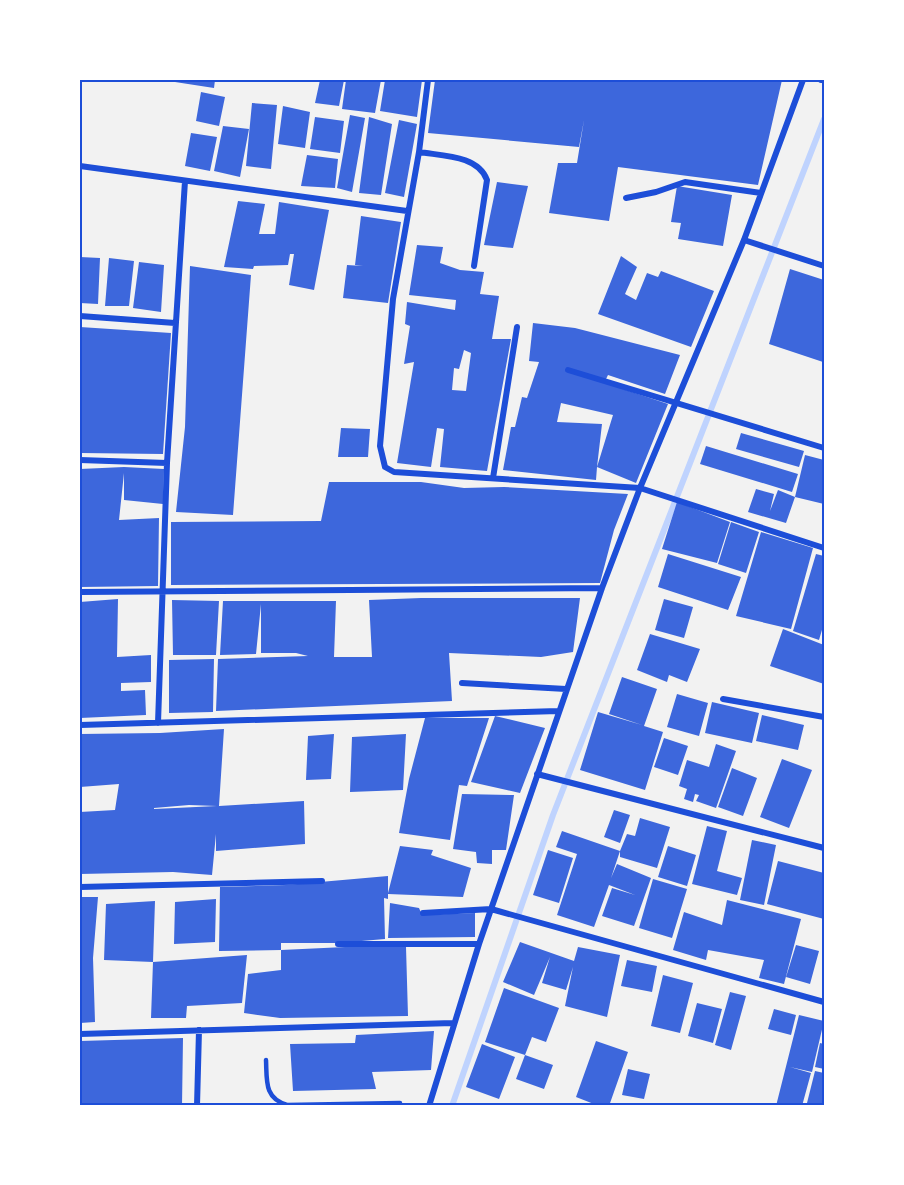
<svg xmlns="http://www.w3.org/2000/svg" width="904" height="1185" font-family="Arial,sans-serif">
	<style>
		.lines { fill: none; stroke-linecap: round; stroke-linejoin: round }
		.stream { stroke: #bfd3fe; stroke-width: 6 }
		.building { fill: #3d67dc; fill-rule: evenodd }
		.service { stroke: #1d4ed8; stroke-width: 4.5 }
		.minor { stroke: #1d4ed8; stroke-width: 6 }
		.neatline { fill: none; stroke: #1d4ed8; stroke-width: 2 }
	</style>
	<rect width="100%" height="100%" fill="#f2f2f2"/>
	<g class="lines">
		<path class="stream" d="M452,1106L553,815L824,119"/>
	</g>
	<path class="building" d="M162,80H215L214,88Z
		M320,80H344L339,106L315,103Z
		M346,80H381L375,113L342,109Z
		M385,80H422L417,117L380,111Z
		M435,80H782L758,185L618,167L609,221L549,213L558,163H577L584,120L579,147L428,133Z
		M201,92L225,97L219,126L196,121Z
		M252,103L277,105L271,169L246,166Z
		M283,106L310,112L305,148L278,144Z
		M350,115L365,118L352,192L337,188Z
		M315,117L344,121L340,153L310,149Z
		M369,117L392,124L381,195L359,193Z
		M399,120L417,124L404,197L385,193Z
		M223,126L249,129L240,177L214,171Z
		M191,133L217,137L210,171L185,166Z
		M307,155L338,159L335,188L301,186Z
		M497,182L528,186L513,248L484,245Z
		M677,186L732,195L723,246L678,239L681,223L671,222Z
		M238,201L265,204L259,234H275L279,202L329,210L314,290L289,285L294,254H290L288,265L254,266L253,269L224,267Z
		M361,216L401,222L388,303L343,298L347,265L363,266L355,265Z
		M417,245L443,247L440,263L460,270L484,272L480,294L499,296L492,339H511L487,471L440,467L444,429L437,428L431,467L397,463L414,362L404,364L410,326L405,324L407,302L455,310L456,300L409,295ZM464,350L471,353L466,391L452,390L454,368L459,369Z
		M621,256L637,267L625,294L636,300L647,273L658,277L661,271L714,291L691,347L598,314Z
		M80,257L100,258L98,304L80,303Z
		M109,258L134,261L129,306H105Z
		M139,262L164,265L161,312L133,308Z
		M190,266L251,275L233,515L176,512L185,427Z
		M790,269L824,280L823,362L769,344Z
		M533,323L575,328L680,355L665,394L608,375L605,381L575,373L668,404L636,483L597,467L596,480L503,470L511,427H515L522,397L527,398L539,362L529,361ZM561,403L613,415L597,467L602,424L557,422Z
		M80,327L171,333L163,454L80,453Z
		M341,428L370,429L368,457H338Z
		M741,433L804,451L799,467L736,449Z
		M706,446L798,474L792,492L700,464Z
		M805,455L824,460L822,489L824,490V504L795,497Z
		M124,467L164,469L163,504L124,500V473L119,520L159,518L158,586L80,587V469Z
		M329,482H421L464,488L504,487L628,494L614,530L600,583L171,585V522L321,521Z
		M756,489L774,494L770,511L778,490L795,497L786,523L748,512Z
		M677,502L730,522L717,563L662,549Z
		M731,522L759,532L746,573L718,564Z
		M761,532L813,548L791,629L736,616Z
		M668,554L741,577L728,610L658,587Z
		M816,554L824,556V623L819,640L793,631Z
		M421,598H580L573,652L541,657L449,653L452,701L216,711L218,659L308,656L296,653H261V604L256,654L220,655L223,601H336L334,657H372L369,600Z
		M118,599L117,657L151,655V682L121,683V691L145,690L146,715L80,718V602Z
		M664,599L693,607L684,638L655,630Z
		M172,600L219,601L216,655H173Z
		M783,629L824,645V684L770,666Z
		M650,634L700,649L687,682L669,675L667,682L637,670Z
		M214,659L213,712L169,713V660Z
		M622,677L657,689L644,726L663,732L645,790L580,770L598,712L642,725L609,714Z
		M677,694L708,703L699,736L667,727Z
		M712,702L759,713L752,743L705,733Z
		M762,715L804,725L798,750L756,741Z
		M495,716L545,728L520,793L471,782Z
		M425,718H489L467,786L459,785L450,840L399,833L409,779Z
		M224,729L219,806L304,801L305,844L216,851V834L212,875L173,872L80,874V812L115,810L119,784L80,787V734L160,733ZM189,805L217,806L154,809V808Z
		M334,734L331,779L306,780L308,736Z
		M406,734L403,790L350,792L352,737Z
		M664,738L688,746L678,775L654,767Z
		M716,744L736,751L716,808L696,801L699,795L695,794L693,802L684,799L687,789L679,786L687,760L709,767Z
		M782,759L812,770L789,828L760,817Z
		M732,768L757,778L743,816L718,807Z
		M462,794L514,795L506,850H492V864L477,863L476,852L453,849Z
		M614,810L630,815L620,843L604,837Z
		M640,818L670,827L657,868L620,857V851L611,878L617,864L651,878L634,926L602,916L612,888L635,895L609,885L594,927L557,915L577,854L556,847L562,831L620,851L627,834L635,836Z
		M707,826L727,831L717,871L742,878L737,895L692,884Z
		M752,840L776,845L764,905L740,900Z
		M400,846L433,850L431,855L471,868L463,897L388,894V899L384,898L385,939L338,943H281V950L219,951L220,887L286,885L388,876V893Z
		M668,846L696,855L687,886L658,877Z
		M548,850L573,858L559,903L533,895Z
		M778,861L824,873V919L767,904Z
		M653,879L687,889L672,938L639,928Z
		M80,897H98L93,958L95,1022L80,1023Z
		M216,899L215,942L174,944L175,902Z
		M727,900L801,919L784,984L759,978L764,960L708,950L706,960L673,950L684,912L722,925Z
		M155,901L153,962L104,960L106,904Z
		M390,903L419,908L422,915L475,913V937L388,938Z
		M520,942L574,961L578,947L620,955L607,1017L565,1006L573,967L566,990L542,983L550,957L534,995L503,982Z
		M796,945L819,951L810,984L786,977Z
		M345,947H406L408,1016L280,1018L244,1013L248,974L281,970V950Z
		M247,955L242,1003L187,1006L186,1018H151L153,962Z
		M627,960L657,966L652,992L621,986Z
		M663,975L693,983L680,1033L651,1026Z
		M504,988L559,1008L546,1042L532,1037L525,1055L553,1065L544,1089L516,1079L525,1055L485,1042Z
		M730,992L746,996L731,1050L715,1045Z
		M697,1003L722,1009L713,1043L688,1036Z
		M774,1009L796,1015L791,1035L768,1029Z
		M799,1015L824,1021L812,1072L790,1067L811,1073L802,1106H776Z
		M434,1031L431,1070L372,1072L376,1089L293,1091L290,1044L355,1043L356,1035Z
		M183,1038L182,1106H80V1041Z
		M596,1041L628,1052L609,1106H599L576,1097Z
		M820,1043L824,1044V1069L815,1067Z
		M482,1044L515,1057L499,1099L466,1087Z
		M628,1069L650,1074L644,1099L622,1095Z
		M815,1071L824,1073V1106L807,1103Z"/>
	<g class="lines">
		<path class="service" d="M266,1060C267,1081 264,1098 287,1105L400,1103"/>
		<path class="minor" d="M428,80L419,152L393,299L380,446L385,467L394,472L640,488L824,548
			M821,80H824
			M419,152C442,156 478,155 487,180L474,266
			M80,166L407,211
			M626,198L656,192L685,182L761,193
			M744,240L824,266
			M80,316L175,323
			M568,370L824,448
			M80,460L167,463
			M493,478L517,327
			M80,592L602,588
			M462,683L566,689
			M723,699L824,717
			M158,723L167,463L185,181
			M80,725L558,711
			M537,774L824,848
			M80,887L322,881
			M423,913L491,909L824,1002
			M338,944H479
			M80,1034L453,1023
			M197,1106L199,1030
			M429,1106L479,944L602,588L640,488L744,240L803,80"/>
	</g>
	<rect width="904" height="1185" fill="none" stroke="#ffffff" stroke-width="162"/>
	<rect x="81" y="81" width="742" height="1023" class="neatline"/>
</svg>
